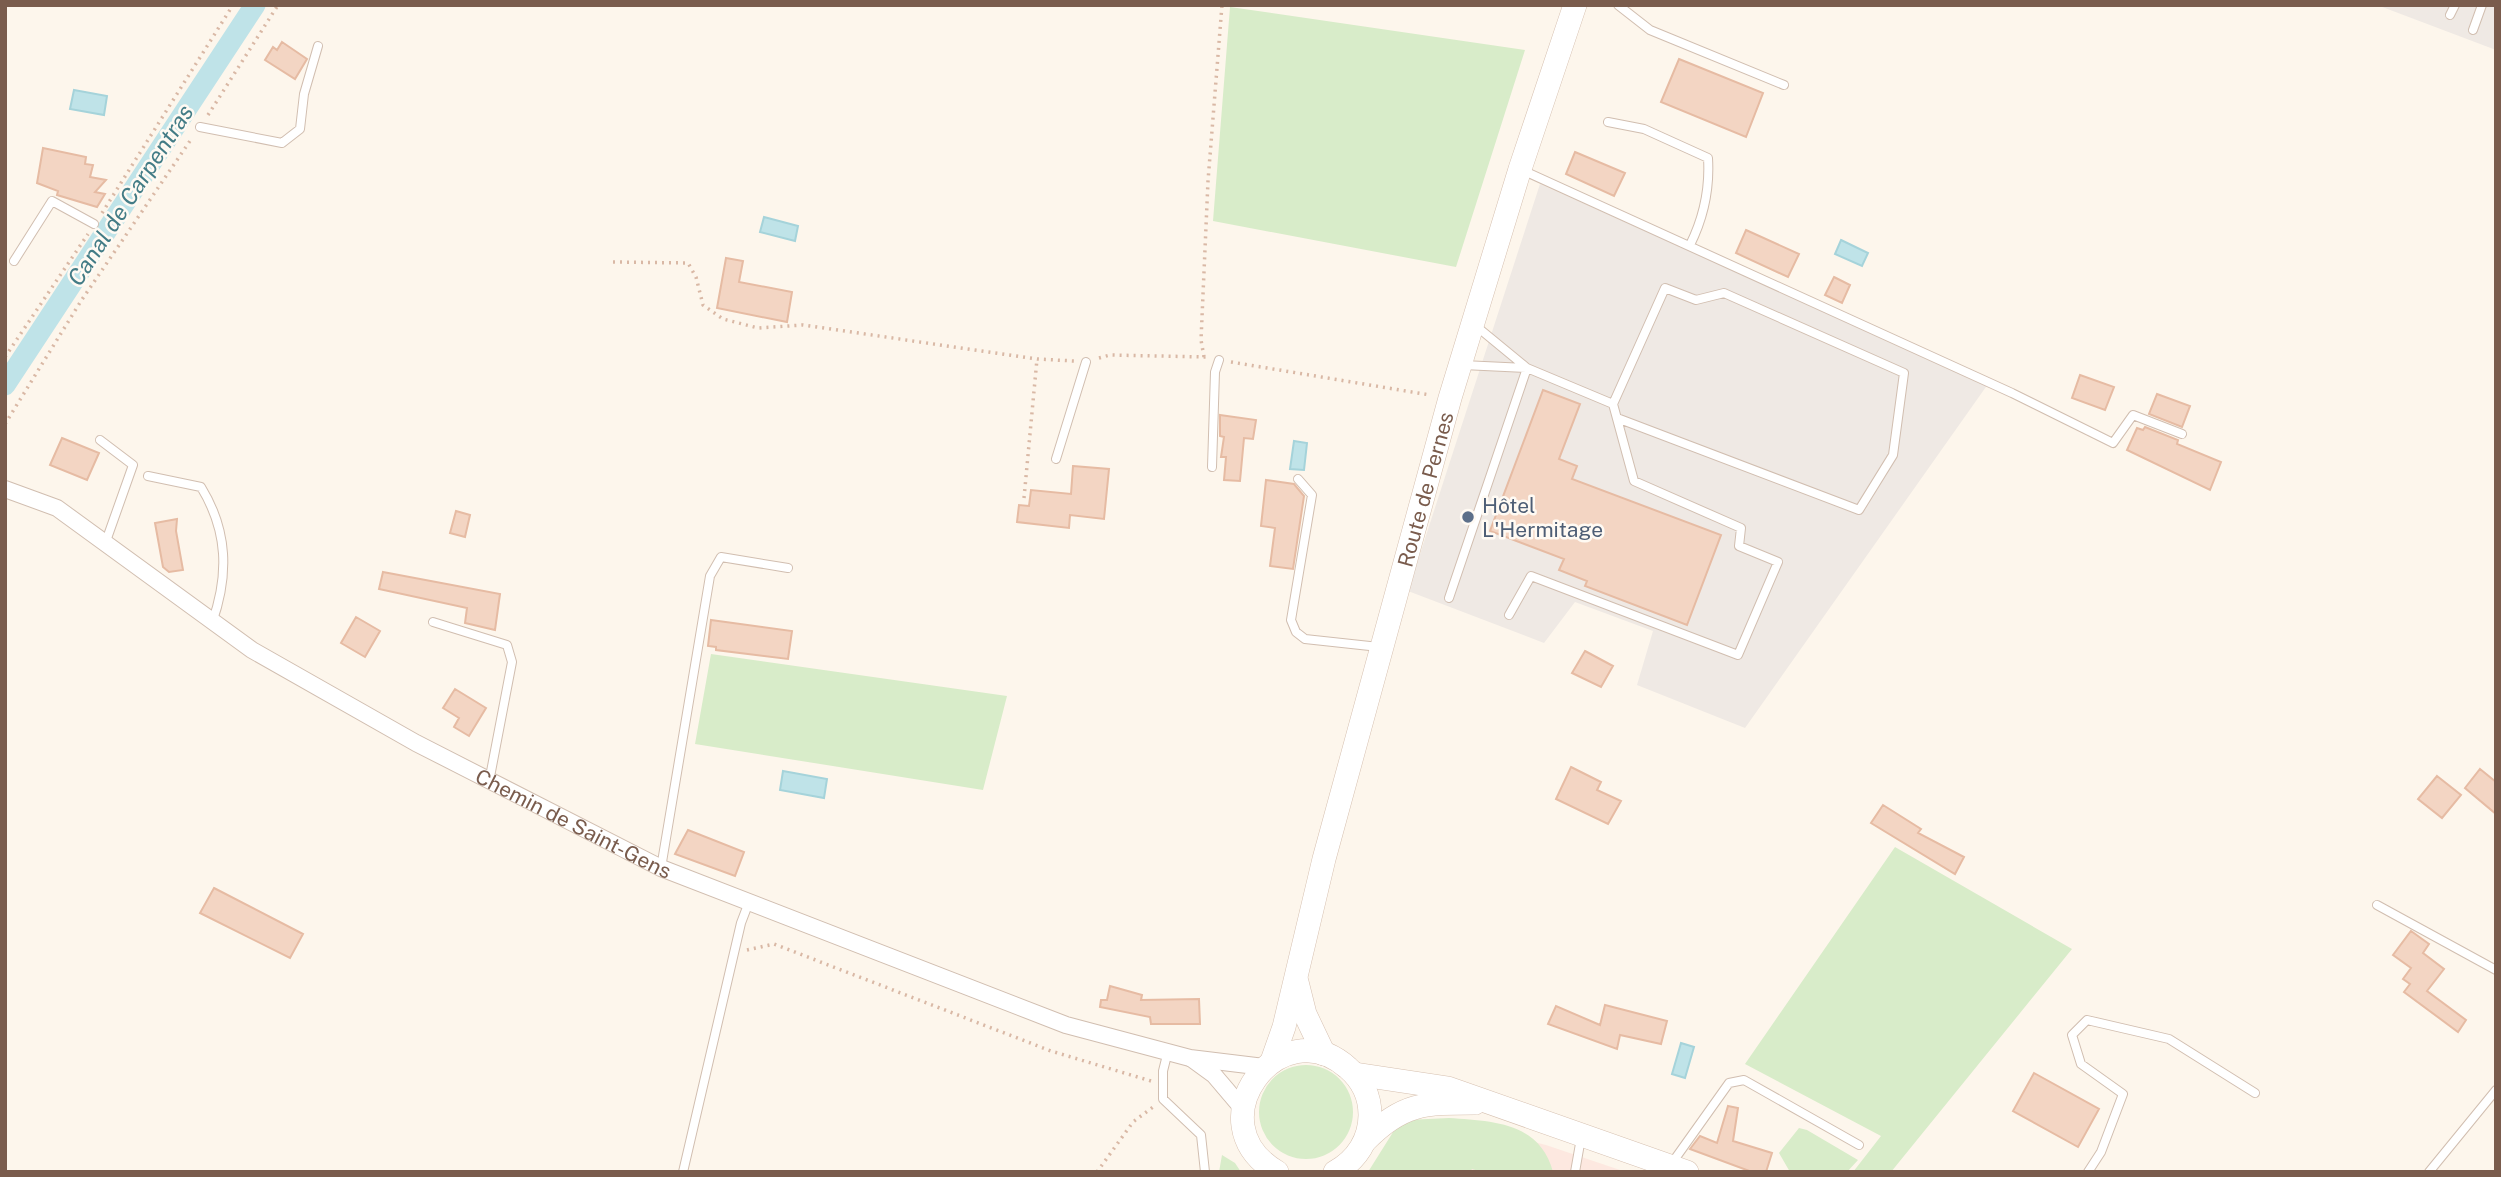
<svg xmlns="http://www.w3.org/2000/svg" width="2501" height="1177" font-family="'Public Sans',sans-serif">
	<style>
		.commercial { fill: #fde8e0 }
		.industrial { fill: #efe9e4 }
		.green { fill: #d8ecc9 }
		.water { fill: #bfe3e8; stroke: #a5d3da; stroke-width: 2 }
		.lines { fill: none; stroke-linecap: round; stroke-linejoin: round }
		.canal { stroke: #bfe3e8; stroke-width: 21 }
		.building { fill: #f3d5c3; stroke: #e6bba3; stroke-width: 2 }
		.lane-casing { stroke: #d1beb0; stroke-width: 10 }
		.street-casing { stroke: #d1beb0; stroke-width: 18 }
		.secondary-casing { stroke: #d6c0b0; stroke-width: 24 }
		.path { stroke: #d9b8a5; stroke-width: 3.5; stroke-dasharray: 2 5; stroke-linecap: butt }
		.lane { stroke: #fff; stroke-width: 8 }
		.street { stroke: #fff; stroke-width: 16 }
		.secondary { stroke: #fff; stroke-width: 23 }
		.service-dot { fill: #5c6f8a; stroke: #fffaf3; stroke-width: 2.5 }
		.labels { text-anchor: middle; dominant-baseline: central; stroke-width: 5; stroke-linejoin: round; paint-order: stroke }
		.street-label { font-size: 21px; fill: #7a5c4d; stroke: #fffaf3 }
		.service-label { font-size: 21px; fill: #4e5e75; stroke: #fffaf3; text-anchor: start }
		.water-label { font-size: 23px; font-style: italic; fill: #437c86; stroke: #fffaf3 }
	</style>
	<rect width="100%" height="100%" fill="#fdf6ec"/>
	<path class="commercial" d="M1478,1128L1546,1145L1626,1172H1468Z"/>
	<path class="industrial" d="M2377,5H2496V50Z
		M1540,184L1988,384L1745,728L1637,685L1653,631L1575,602L1544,643L1408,591Z"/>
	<path class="green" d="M1230,7L1525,50L1456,267L1213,221Z
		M711,654L1007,696L983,790L695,744Z
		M1895,847L2072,949L1891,1172H1853L1881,1136L1745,1064Z
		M1259 1112a47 47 0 1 1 94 0a47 47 0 1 1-94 0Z
		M1449,1118C1492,1121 1540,1122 1553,1172H1482L1472,1169L1470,1172H1368L1395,1129L1407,1120Z
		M1799,1128L1807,1130L1858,1160L1847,1172H1790L1779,1153Z
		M1222,1155L1235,1163L1241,1172H1219Z"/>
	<path class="water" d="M74,90L107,96L104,115L70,109Z
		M764,217L798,226L795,241L760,232Z
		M1841,240L1868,253L1862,266L1835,254Z
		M1294,441L1307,443L1304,470L1290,469Z
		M783,771L827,779L824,798L780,790Z
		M1681,1043L1694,1047L1685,1078L1672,1074Z"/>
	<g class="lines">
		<path class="canal" d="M5,385L255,5"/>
	</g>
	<path class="building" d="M282,42L307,59L295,79L265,60L273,47L277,50Z
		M1679,59L1763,93L1746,137L1661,102Z
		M43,148L86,157L85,164L93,165L90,177L106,180L95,192L105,194L97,207L57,195L58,191L37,183Z
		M1575,152L1625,173L1614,196L1566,174Z
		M1746,230L1799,254L1788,277L1736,253Z
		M726,258L743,261L739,282L792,292L787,322L717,308Z
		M1834,277L1850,285L1842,303L1825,295Z
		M2080,375L2114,387L2105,410L2072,398Z
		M1543,390L1580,404L1559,459L1577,466L1572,479L1721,535L1687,625L1585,586L1587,581L1559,570L1564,559L1490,531Z
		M2157,394L2190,406L2182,427L2149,414Z
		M1220,415L1256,420L1253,439L1244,438L1240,481L1224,480L1226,457H1221L1224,437L1220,436Z
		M2145,427L2178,440L2177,444L2221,462L2210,490L2127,450L2137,428L2143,430Z
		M62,438L99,453L87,480L50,465Z
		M1073,466L1109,469L1104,519L1070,515L1069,528L1017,522L1019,505L1029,506L1031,490L1071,494Z
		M1266,480L1294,484L1304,496L1293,569L1270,566L1275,528L1261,526Z
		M456,511L470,515L465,537L450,533Z
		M177,519L176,531L183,570L169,572L163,567L155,523Z
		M383,572L500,594L495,630L465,623L467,608L379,589Z
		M356,617L380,631L365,657L341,643Z
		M711,620L792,631L788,659L716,650V647L708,646Z
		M1585,651L1613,666L1601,687L1572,673Z
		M455,689L486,708L469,736L454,727L459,718L443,708Z
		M1571,767L1601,782L1597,790L1621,801L1608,824L1556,799Z
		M2480,769L2496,782V814L2465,788Z
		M2437,776L2461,795L2442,818L2418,799Z
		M1883,805L1921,829L1918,833L1964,857L1955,874L1871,823Z
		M688,830L744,852L735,876L675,854Z
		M214,888L303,934L290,958L200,913Z
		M2411,931L2429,944L2423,953L2444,969L2427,991L2466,1020L2458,1032L2404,992L2410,984L2403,979L2411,968L2393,955Z
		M1110,986L1142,995L1141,1000L1199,999L1200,1024H1151L1150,1017L1100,1007L1101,1000H1107Z
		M1605,1005L1667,1021L1661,1044L1620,1035L1617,1049L1548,1024L1556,1006L1600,1025Z
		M2034,1073L2099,1109L2078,1147L2013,1111Z
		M1728,1106L1738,1108L1733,1141L1772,1153L1766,1172H1752L1690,1149L1700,1136L1717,1143Z"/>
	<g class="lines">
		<g class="lane-casing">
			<path id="lane" d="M1618,5L1650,30L1784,85
				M2450,15L2455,5
				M2473,30L2482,5
				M1608,122L1644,129L1708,158C1710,190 1704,217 1690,245
				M200,127L282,143L300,129L304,94L318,46
				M1522,170L2012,393L2113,443L2133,415L2182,434
				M14,261L52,201L94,224
				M1476,326L1527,368L1613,404L1634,481L1741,528L1739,546L1778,562L1738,655L1531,576L1509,615
				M1463,365L1527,368
				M1613,404L1665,288L1696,300L1724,293L1904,373L1893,455L1859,510L1617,418
				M100,440L133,465L105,544
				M1056,459L1086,362
				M1212,467L1215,372L1219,360
				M148,476L201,487C228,531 229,575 212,623
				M1298,479L1312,495L1291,620L1296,632L1305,639L1379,647
				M1449,598L1527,368
				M433,622L507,645L512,662L489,782
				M661,868L710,576L721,557L788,568
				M2377,905L2496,970
				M1168,1051L1163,1071V1099L1201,1135L1205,1172
				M1672,1163L1729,1083L1744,1080L1859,1145
				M683,1172L741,923L749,902
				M1575,1172L1581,1138
				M2088,1172L2101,1152L2123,1094L2081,1064L2072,1035L2087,1020L2169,1039L2255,1093
				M2429,1172L2496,1090"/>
		</g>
		<g class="street-casing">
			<g id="street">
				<path id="s1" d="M5,489L57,508L252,650L416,743L661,868L1066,1025L1190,1058L1264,1067"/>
				<path d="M1192,1059L1214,1075L1242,1108"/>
			</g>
		</g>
		<g class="secondary-casing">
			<g id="secondary">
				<path d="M1297,982L1305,1014L1324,1054"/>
				<path id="s2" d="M1272,1061L1284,1027L1324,859L1450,398L1520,169L1575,5"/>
				<path d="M1355,1074L1448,1088L1687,1172"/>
				<path d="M1366,1140C1402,1103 1425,1103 1475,1103"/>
				<path d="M1277,1172C1193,1123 1280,1007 1348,1068C1362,1080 1370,1096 1370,1115C1370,1139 1357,1160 1335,1172"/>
			</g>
		</g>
		<path class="path" d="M208,115L278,5
			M102,213L233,5
			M613,262L688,263L696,277L703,305L723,319L758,328L803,325L1037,359L1074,361
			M5,357L88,234
			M1204,357L1201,340L1208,181L1222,5
			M1099,358L1110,355L1206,357
			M1231,362L1430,395
			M5,424L81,301L192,138
			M1024,498L1037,359
			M747,950L774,944L1051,1051L1151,1081
			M1097,1172L1133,1122L1153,1107"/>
		<use href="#lane" class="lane"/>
		<use href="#street" class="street"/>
		<use href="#secondary" class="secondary"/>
	</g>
	<circle class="service-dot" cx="1468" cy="517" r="7"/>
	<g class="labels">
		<g class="street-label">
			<text stroke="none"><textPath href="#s2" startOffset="592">Route de Pernes</textPath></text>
			<text stroke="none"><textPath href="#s1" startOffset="662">Chemin de Saint-Gens</textPath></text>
		</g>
		<g class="service-label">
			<text x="1482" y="505">Hôtel<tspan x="1482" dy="24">L'Hermitage</tspan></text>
		</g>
		<g class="water-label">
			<text transform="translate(130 195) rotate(-57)">Canal de Carpentras</text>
		</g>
	</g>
	<rect width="2501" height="1177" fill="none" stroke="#7a5c4d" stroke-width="14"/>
</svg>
